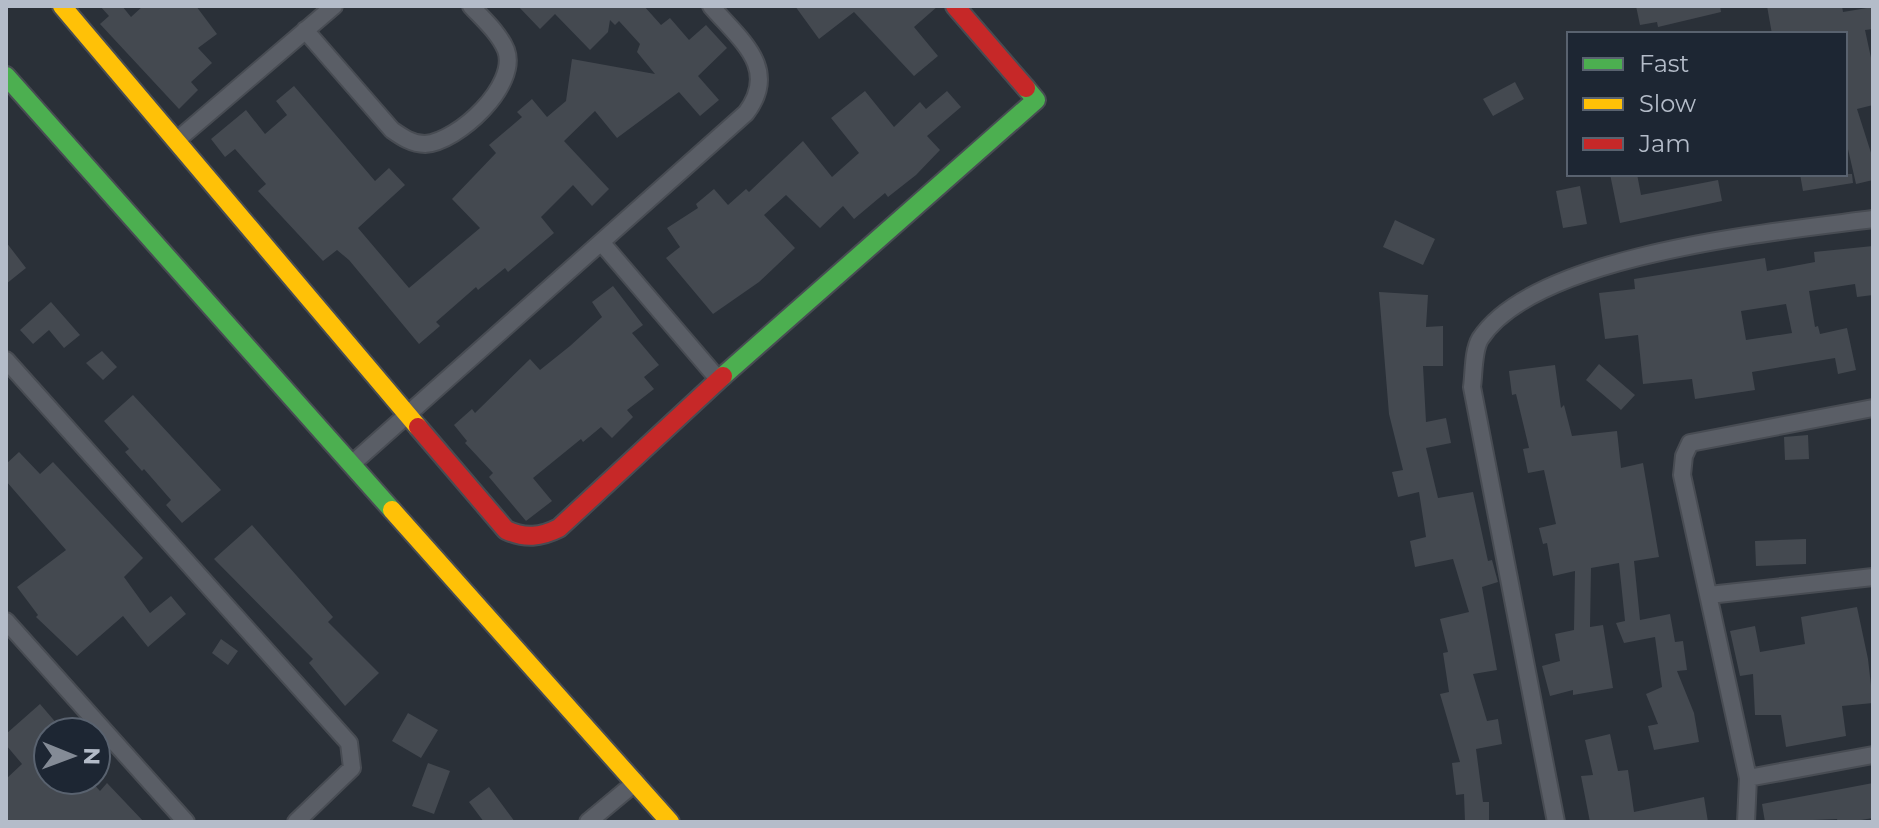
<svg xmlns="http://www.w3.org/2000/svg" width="1879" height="828" font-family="Montserrat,sans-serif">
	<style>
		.building { fill: #444950; fill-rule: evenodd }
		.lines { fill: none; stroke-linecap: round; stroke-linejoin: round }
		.street-casing { stroke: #484c53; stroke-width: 20 }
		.fast-casing { stroke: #484c53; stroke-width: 22 }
		.slow-casing { stroke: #484c53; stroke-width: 22 }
		.jam-casing { stroke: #484c53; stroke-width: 22 }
		.street { stroke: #5a5e66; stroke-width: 16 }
		.fast { stroke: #4caf50; stroke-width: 18 }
		.slow { stroke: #ffc107; stroke-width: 18 }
		.jam { stroke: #c62828; stroke-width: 18 }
	</style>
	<rect width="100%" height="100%" fill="#2a3038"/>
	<path class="building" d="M100,6H122L131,17L143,6H196L217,34L198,48L212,63L191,82L198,90L179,109L100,24L109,16Z
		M518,6H644L661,25L670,18L689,40L706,25L727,48L698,76L719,100L700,116L679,92L617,138L595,111L564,141L609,189L592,206L573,185L541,217L554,233L508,272L505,268L478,290L476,287L436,322L440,326L419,344L349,260L337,250L323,261L258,191L266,184L235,149L225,157L211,139L246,110L265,134L287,115L276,101L294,86L375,181L389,168L405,185L358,228L409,288L480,228L452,199L496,153L489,145L522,117L517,112L532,99L547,117L566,101L572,59L655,74L637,52L640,44L619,21L615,25L610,20L608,32L590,50L555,14L540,29Z
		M795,6H938L914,27L938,56L914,76L854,12L819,39Z
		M1636,6H1720L1721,12L1658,27L1657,22L1640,25Z
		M1767,6H1842L1843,12L1873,7V29L1865,30L1873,67V105L1857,109L1873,159V180L1856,184L1845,136V34H1772Z
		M1515,82L1524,99L1493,116L1483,99Z
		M865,91L894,127L920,102L926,109L947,91L961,107L927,136L940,150L916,175L888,197L885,193L854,219L843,206L820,228L786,195L764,215L795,248L759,282L713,314L666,258L680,247L667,228L698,208L696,204L714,189L728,205L746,189L749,192L803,141L832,177L859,153L831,118Z
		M1610,174H1637L1641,195L1718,180L1722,201L1620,223Z
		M1800,174H1852L1853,183L1803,191Z
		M1580,186L1587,224L1563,228L1556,191Z
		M1395,220L1435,239L1423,265L1383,247Z
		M6,242L26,268L6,284Z
		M1873,246V295L1857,297L1855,284L1809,291L1815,327L1818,326L1820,334L1847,328L1856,370L1838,374L1835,358L1752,372L1755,390L1695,399L1692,379L1643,384L1638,335L1605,339L1599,293L1635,289L1634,279L1765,258L1767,271L1815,262L1814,252ZM1786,304L1792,333L1746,340L1741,311Z
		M613,286L643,325L632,333L659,365L644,377L654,389L627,410L633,417L612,438L601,427L583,442L581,439L533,478L552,501L526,521L489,477L493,473L465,443L467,441L454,425L472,409L475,413L530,359L540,370L570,346L602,317L592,302Z
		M1379,292L1428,295L1426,327L1443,326V366H1423L1426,422L1446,418L1451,443L1426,448L1438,498L1473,492L1488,561L1492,560L1498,582L1482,587L1497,670L1473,674L1487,721L1498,719L1502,744L1476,749L1483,802H1489V822H1465L1464,794L1456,795L1452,763L1460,762L1440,694L1449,692L1443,653L1448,652L1440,619L1469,612L1453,559L1415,567L1410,541L1426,537L1419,492L1398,497L1392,472L1403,470L1389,414Z
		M51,302L80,335L64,348L49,330L33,344L20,330Z
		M102,351L117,367L103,380L86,363Z
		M1599,364L1635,395L1621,410L1586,380Z
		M1555,365L1561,408L1564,405L1572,436L1617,431L1621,468L1643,463L1659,557L1634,561L1640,620L1670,614L1675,642L1683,641L1687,670L1677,671L1694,713L1699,742L1654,750L1648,726L1658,724L1646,694L1662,687L1655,637L1624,643L1616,623L1625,621L1619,563L1591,568L1590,627L1603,625L1613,688L1573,695V690L1550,696L1542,666L1560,661L1555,634L1574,630L1575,571L1553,576L1547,543L1543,544L1539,528L1556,524L1544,470L1528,473L1523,449L1529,448L1516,394L1512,395L1509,371Z
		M133,395L221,490L182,523L166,505L171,500L144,469L142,471L125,452L129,449L104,421Z
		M1808,435L1809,459L1785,460L1784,437Z
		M19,452L40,474L53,462L143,558L124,577L150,613L171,596L186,614L148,647L123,616L77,656L36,617L38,615L17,587L66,550L6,481V464Z
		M252,525L333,617L328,622L379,673L345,706L309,663L313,659L214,559Z
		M1806,539V564L1756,566L1755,541Z
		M1857,607L1868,659L1873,703L1842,706L1846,736L1786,747L1781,715H1755L1753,674L1740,676L1730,631L1755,626L1760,652L1805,644L1801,617Z
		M221,639L238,651L228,665L212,653Z
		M40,704L58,725L41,740L48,747V780H90L100,791L107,783L144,822H6V779L22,764L6,745V734Z
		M408,713L438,730L421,758L392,741Z
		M1610,734L1618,771L1628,770L1634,812L1704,797L1708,822H1590L1581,776L1593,775L1585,740Z
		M428,763L450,771L434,814L412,806Z
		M1873,783V818L1849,822H1838L1837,819L1765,822L1762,804Z
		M489,787L515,822H484L469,802Z"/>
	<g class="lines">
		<g class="street-casing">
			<path id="street" d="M305,30L392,130C402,137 412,144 425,144C458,142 519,85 506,50C499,33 483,19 471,6
				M176,141L334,6
				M601,242L719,380
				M6,360L349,743L352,768L296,822
				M353,463L746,113C780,68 740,40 711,6
				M1709,595L1873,577
				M6,621L186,822
				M1748,778L1873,755
				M588,822L636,782
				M1556,822L1472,387C1474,373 1473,351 1480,339C1535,254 1775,232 1873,219
				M1746,822L1748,778L1682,475L1684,456L1690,443L1873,408"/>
		</g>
		<g class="fast-casing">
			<path id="fast" d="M6,76L392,510
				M723,376L1036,100L1026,88"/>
		</g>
		<g class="slow-casing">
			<path id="slow" d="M62,6L418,427
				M392,510L670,822"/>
		</g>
		<g class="jam-casing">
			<path id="jam" d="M955,6L1026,88
				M418,427L506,530C525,539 541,537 559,528L723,376"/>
		</g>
		<use href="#street" class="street"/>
		<use href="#fast" class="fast"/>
		<use href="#slow" class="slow"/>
		<use href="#jam" class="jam"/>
	</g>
	<rect width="1879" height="828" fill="none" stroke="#b4bcc9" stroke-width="16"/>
	<rect x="1567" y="32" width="280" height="144" fill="#1d2633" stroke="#59626f" stroke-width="2"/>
	<rect x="1583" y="58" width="40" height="12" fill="#4caf50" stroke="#59626f" stroke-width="2"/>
	<text x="1639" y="72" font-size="24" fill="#b4bcc9">Fast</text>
	<rect x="1583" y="98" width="40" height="12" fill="#ffc107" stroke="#59626f" stroke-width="2"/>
	<text x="1639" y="112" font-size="24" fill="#b4bcc9">Slow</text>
	<rect x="1583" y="138" width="40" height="12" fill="#c62828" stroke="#59626f" stroke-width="2"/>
	<text x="1639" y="152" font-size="24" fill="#b4bcc9">Jam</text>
	<g transform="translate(72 756) rotate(91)"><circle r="38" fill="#1d2633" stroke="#59626f" stroke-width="2"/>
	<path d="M0-6L14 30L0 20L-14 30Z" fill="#848b96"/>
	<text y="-12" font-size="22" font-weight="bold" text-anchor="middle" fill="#b4bcc9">N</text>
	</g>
</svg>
